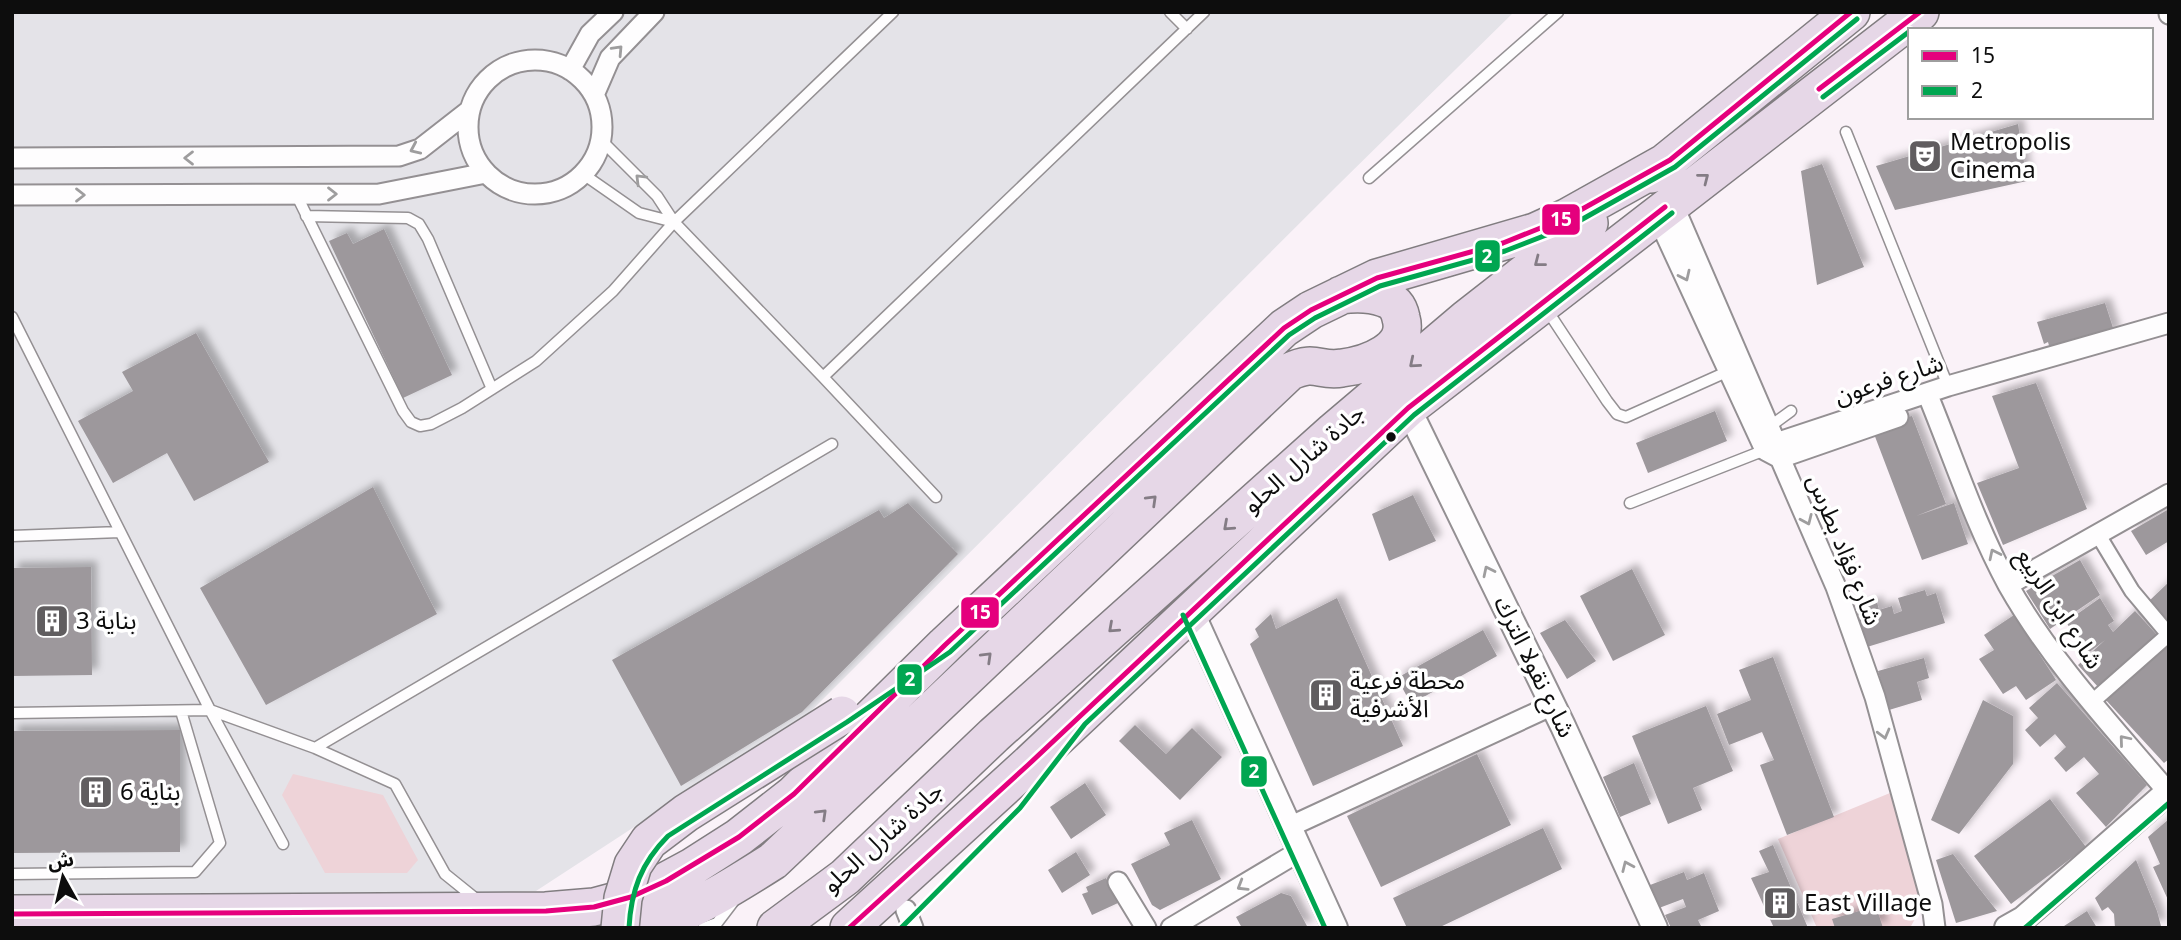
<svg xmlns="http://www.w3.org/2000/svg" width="2181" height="940" font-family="Georgia,'Noto Sans Arabic',serif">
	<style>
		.industrial { fill: #e4e3e8 }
		.green { fill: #eed3d8 }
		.building { fill: #9d989c; filter: url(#shadow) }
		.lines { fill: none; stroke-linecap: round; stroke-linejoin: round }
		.service-casing { stroke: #949093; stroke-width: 13 }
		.pedestrian-casing { stroke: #949093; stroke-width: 18 }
		.minor-casing { stroke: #949093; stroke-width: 23 }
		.tertiary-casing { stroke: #949093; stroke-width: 28 }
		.motorway-casing { stroke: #817d80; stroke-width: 40 }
		.service { stroke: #fefdfe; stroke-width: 10 }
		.pedestrian { stroke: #fefdfe; stroke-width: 14 }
		.minor { stroke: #fefdfe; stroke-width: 19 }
		.tertiary { stroke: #fefdfe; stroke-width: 24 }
		.motorway { stroke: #e6d7e7; stroke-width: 37 }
		.motorway-bridge-casing { stroke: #817d80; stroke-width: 40; stroke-linecap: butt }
		.motorway-bridge { stroke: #e6d7e7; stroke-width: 37 }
		.bus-1-casing { stroke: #fff; stroke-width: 10 }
		.bus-2-casing { stroke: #fff; stroke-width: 10 }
		.bus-1 { stroke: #e5007d; stroke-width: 5 }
		.bus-2 { stroke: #00a651; stroke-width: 5 }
		.oneway { stroke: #9e9d9e }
		.oneway2 { stroke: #847c85 }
		.bus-dot { fill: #0d0d0d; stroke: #fff; stroke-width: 2.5 }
		.labels { text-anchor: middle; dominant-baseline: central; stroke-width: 7; stroke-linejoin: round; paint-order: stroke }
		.poi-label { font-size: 24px; fill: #0d0d0d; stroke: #fff; text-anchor: start }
		.street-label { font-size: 24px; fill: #0d0d0d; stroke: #fff }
		.line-badge { stroke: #fff; stroke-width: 2.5 }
		.badge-label { font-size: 19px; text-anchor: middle; font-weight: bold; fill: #fff }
	</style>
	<defs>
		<filter id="shadow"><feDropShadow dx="6" dy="-6" stdDeviation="3.5" flood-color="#0004"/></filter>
	</defs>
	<rect width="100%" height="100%" fill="#faf2f8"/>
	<path class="industrial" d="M12,12H1514L1338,185L809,713L536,891L276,902L12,905Z"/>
	<path class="green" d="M293,774L383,795L418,860L407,873H325L282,795Z
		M1890,793L1923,904L1910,928H1817L1778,839Z"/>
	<path class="building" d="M2018,124L2027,181L1895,210L1876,166Z
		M1822,164L1864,267L1817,285L1801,171Z
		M384,229L452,375L403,398L329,241L347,233L353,244Z
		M2105,303L2115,334L2051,353L2048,342L2044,344L2037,322Z
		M196,333L269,462L194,501L167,453L113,483L78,421L133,391L122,372Z
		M2036,383L2087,509L2003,545L1977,483L2019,468L1992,396Z
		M1715,411L1727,441L1648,473L1636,443Z
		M1912,416L1946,504L1916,516L1954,503L1968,544L1922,560L1871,426Z
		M373,487L437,614L266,705L200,588Z
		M1413,495L1436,541L1389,561L1372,514Z
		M908,503L958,554L802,712L681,786L612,660L879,510L884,518Z
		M2169,509V541L2146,555L2131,531Z
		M2080,560L2100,595L2050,629L2026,591Z
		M91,567L92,675L12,676V568Z
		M1632,569L1665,635L1613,661L1580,596Z
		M2169,582V623L2149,601Z
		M1925,590L1927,596L1936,593L1945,623L1867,647L1856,608L1877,602L1879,610L1892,606L1894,614L1902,611L1898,598Z
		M1337,598L1403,746L1313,786L1250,644L1259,637L1255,629L1271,614L1276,629Z
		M2100,598L2114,621L2108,625L2113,632L2135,611L2158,636L2099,688L2078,665L2105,640L2087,654L2066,622Z
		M2014,615L2056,680L2026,700L2016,686L2003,694L1979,659L1994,650L1984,635Z
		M1565,620L1596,661L1567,679L1540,633Z
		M1483,630L1497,656L1411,704L1397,678Z
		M2166,644L2169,646V759L2164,763L2105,699Z
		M1773,657L1834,817L1787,835L1760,765L1774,760L1762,732L1729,745L1717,714L1751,700L1739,670Z
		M1924,658L1929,678L1917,682L1922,700L1889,710L1878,671Z
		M2057,683L2147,785L2106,827L2076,793L2099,774L2084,757L2066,772L2054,758L2066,747L2055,734L2040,747L2025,730L2038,718L2029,708Z
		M1983,700L2013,716V764L1959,834L1931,820Z
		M1706,706L1733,771L1693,788L1702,810L1668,824L1632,736Z
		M1135,725L1166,754L1192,728L1222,757L1180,800L1119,741Z
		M180,730V852L12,853V731Z
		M1477,754L1511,825L1381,887L1347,816Z
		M1634,763L1651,804L1620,817L1603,777Z
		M1085,783L1106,815L1071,839L1050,807Z
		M2050,799L2086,847L2011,904L1974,856Z
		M2169,819V902L2153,867L2160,864L2148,837Z
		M1192,820L1221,879L1160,910L1152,905L1131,864L1170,845L1164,833Z
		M1543,828L1562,869L1438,928H1407L1393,898Z
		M1773,845L1808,928H1774L1751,878L1769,872L1759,851Z
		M1076,852L1090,875L1062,893L1048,870Z
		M1953,854L1975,883L1997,911L1956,923L1936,860Z
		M2136,860L2157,911L2161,926L2115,928L2114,914L2108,907L2102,911L2095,898Z
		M1684,872L1687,880L1704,873L1719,911L1698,920L1701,926L1697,928H1671L1665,915L1686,907L1683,899L1659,908L1650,885Z
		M1106,878L1118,903L1092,915L1082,894L1088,892L1086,887Z
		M1281,893L1291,896L1308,928H1242L1236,917Z
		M1876,906L1883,928H1835L1832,919Z
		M2087,911L2097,928H2061Z"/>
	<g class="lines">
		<g class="service-casing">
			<path id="service" d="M1170,12L1187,29
				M1846,132L1948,386
				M601,140L657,196L674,222L823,377L936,497
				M583,174L639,213L674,222
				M1369,178L1558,12
				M296,194L403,411L411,422L420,426L431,424L462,408L536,361L613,291L674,222L893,12
				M306,216L408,218L419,224L428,239L492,389
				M1547,310L1607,401L1617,414L1626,417L1731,370
				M12,317L210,710L283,844
				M823,377L1204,12
				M1769,427L1791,411
				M1630,503L1765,450
				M12,536L120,532
				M12,713L210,710L315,748L395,784L445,874L476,899
				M315,748L832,444
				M12,874L195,872L220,843L181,711
				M703,928L717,923L733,902"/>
		</g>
		<g class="pedestrian-casing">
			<path id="pedestrian" d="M2097,533L2132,591L2169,635
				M2092,702L2168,635"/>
		</g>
		<g class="minor-casing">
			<path id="minor" d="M2169,12V14
				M468 127a67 67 0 1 1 134 0a67 67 0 1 1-134 0Z
				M570,70L590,34L613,12
				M594,95L610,58L654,12
				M12,158L399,156L420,149L470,110
				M12,195L379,194L486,173
				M1672,202L1776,443
				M1656,214L1765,450L1780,458L1836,587L1856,643L1875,697L1932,904L1935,928
				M1927,393C1953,456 1975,524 2008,585C2051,661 2112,726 2168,792
				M1765,450L1776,443L1948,386L2169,323
				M1780,458L1898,417
				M2008,585L2169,494
				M1289,827L1553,705
				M1118,882L1146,928
				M906,910L913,928
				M1171,928L1300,851"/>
		</g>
		<g class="tertiary-casing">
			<path id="tertiary" d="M1408,408L1563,726L1655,928
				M1191,611L1335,928
				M2007,928L2023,919L2169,791"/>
		</g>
		<g class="motorway-casing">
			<path id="motorway" d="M1651,174L1851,12
				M12,914L546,911L594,907L631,897L666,881L692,867L739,837L794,794L945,645L1284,328L1311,310L1377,278L1535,232L1568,217L1670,160
				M647,928C693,911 732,887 773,861L1289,372C1316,359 1319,372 1342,368C1367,365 1410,350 1401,318C1399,308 1394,301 1384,298C1370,293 1356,293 1341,295
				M776,928L845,877L994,735L1334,431L1466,319L1589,223
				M849,928L1028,765L1408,408L1920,12"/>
		</g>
		<use href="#service" class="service"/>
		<use href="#pedestrian" class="pedestrian"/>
		<use href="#minor" class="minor"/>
		<use href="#tertiary" class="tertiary"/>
		<use href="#motorway" class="motorway"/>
		<g class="motorway-bridge-casing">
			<path id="motorway-bridge" d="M620,928L623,898L633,865L649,841L686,813L842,715"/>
		</g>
		<use href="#motorway-bridge" class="motorway-bridge"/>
		<g class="bus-1-casing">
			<path id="bus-1" d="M1819,89L1920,12
				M12,914L546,911L594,907L631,897L666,881L739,837L794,794L945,645L1284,328L1311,310L1377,278L1503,243L1568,217L1670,160L1851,12
				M849,928L1028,765L1408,408L1665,207"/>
		</g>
		<g class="bus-2-casing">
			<path id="bus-2" d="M1823,97L1910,31
				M1183,615L1325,928
				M629,928C631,891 641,863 668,836L847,722L950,652L1289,335L1315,318L1380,286L1505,251L1572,225L1675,167L1857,19
				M901,928L1020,808L1085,724L1414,415L1672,213
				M2025,928L2169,803"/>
		</g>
		<use href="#bus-1" class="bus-1"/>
		<use href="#bus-2" class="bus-2"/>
	</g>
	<defs><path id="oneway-chevron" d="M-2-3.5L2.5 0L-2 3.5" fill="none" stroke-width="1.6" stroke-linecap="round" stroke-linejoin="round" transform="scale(1.75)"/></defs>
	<g class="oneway">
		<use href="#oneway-chevron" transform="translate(618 50) rotate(-47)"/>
		<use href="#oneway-chevron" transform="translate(415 149) rotate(156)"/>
		<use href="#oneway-chevron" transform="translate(189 158) rotate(180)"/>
		<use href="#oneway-chevron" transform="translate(640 179) rotate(-135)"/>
		<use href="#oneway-chevron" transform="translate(332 194)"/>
		<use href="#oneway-chevron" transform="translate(80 195)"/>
		<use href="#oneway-chevron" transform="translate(1685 276) rotate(65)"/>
		<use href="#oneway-chevron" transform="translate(1807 520) rotate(66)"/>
		<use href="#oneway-chevron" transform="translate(1994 554) rotate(-116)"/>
		<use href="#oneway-chevron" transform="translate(1488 571) rotate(-116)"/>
		<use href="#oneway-chevron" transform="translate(1884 734) rotate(75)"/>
		<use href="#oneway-chevron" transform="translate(2124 740) rotate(-130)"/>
		<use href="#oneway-chevron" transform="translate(1627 866) rotate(-114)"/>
		<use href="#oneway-chevron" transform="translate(1242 886) rotate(149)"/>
	</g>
	<g class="oneway2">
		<use href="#oneway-chevron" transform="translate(1704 178) rotate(-38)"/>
		<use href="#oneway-chevron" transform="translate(1539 262) rotate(142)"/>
		<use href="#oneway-chevron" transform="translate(1414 363) rotate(140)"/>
		<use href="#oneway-chevron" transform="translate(1152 500) rotate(-44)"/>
		<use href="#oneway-chevron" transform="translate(1228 526) rotate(138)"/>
		<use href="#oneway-chevron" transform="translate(1113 628) rotate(138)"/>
		<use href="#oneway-chevron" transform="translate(987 657) rotate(-44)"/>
		<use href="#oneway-chevron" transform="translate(822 814) rotate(-44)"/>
	</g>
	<defs>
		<g id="theatre-square" transform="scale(1.75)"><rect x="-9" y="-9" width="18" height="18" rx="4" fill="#605d5f" stroke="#fff"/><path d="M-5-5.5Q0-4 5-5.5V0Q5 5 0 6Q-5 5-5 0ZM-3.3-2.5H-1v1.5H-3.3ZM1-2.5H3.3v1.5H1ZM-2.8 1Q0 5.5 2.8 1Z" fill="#fff"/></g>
		<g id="building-square" transform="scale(1.75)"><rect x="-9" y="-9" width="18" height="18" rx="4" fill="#605d5f" stroke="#fff"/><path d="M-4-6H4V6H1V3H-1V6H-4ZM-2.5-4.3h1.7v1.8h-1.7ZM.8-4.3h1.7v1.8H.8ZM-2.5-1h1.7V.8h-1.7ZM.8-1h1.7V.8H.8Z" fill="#fff"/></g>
	</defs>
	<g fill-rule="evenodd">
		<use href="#theatre-square" x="1925" y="156"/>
		<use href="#building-square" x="52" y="621"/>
		<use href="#building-square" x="1326" y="695"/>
		<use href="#building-square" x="96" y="792"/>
		<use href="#building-square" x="1780" y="903"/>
	</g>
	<circle class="bus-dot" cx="1391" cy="437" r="6"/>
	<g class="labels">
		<g class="poi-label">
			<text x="1950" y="142">Metropolis<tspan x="1950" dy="28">Cinema</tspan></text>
			<text x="76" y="621">بناية 3</text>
			<text x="1350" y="681">محطة فرعية<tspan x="1350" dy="28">الأشرفية</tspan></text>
			<text x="120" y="792">بناية 6</text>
			<text x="1804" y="903">East Village</text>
		</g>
		<g class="street-label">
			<text transform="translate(1889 380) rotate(-18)">شارع فرعون</text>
			<text transform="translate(1304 459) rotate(-41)">جادة شارل الحلو</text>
			<text transform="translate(1844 550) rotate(68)">شارع فؤاد بطرس</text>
			<text transform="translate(2059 609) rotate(57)">شارع ابن الربيع</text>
			<text transform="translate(1534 667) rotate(64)">شارع نقولا الترك</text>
			<text transform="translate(883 838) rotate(-42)">جادة شارل الحلو</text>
		</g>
	</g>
	<g class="line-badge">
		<rect x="1541" y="203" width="40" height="33" rx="7" fill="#e5007d"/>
		<rect x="1474" y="239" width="27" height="34" rx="7" fill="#00a651"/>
		<rect x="960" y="596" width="40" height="33" rx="7" fill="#e5007d"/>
		<rect x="896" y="663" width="27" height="33" rx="7" fill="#00a651"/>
		<rect x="1240" y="755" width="28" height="33" rx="7" fill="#00a651"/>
	</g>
	<g class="badge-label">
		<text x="1561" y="226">15</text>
		<text x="1487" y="263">2</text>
		<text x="980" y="619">15</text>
		<text x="910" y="686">2</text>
		<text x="1254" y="778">2</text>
	</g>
	<rect width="2181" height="940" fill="none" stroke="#0d0d0d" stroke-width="28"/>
	<rect x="1908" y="28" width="245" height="91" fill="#ffffff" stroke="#9e9e9e" stroke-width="2"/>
	<rect x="1922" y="51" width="35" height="10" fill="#e5007d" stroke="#9e9e9e" stroke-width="2"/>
	<text x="1971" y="63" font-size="21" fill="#0d0d0d">15</text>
	<rect x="1922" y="86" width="35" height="10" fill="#00a651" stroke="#9e9e9e" stroke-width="2"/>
	<text x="1971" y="98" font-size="21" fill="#0d0d0d">2</text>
	<g transform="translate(63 877) rotate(352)" stroke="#ffffff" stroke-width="5" paint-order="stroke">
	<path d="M0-5L12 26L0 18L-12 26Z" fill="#0d0d0d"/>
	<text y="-10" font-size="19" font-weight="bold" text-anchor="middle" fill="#0d0d0d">ش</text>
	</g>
</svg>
